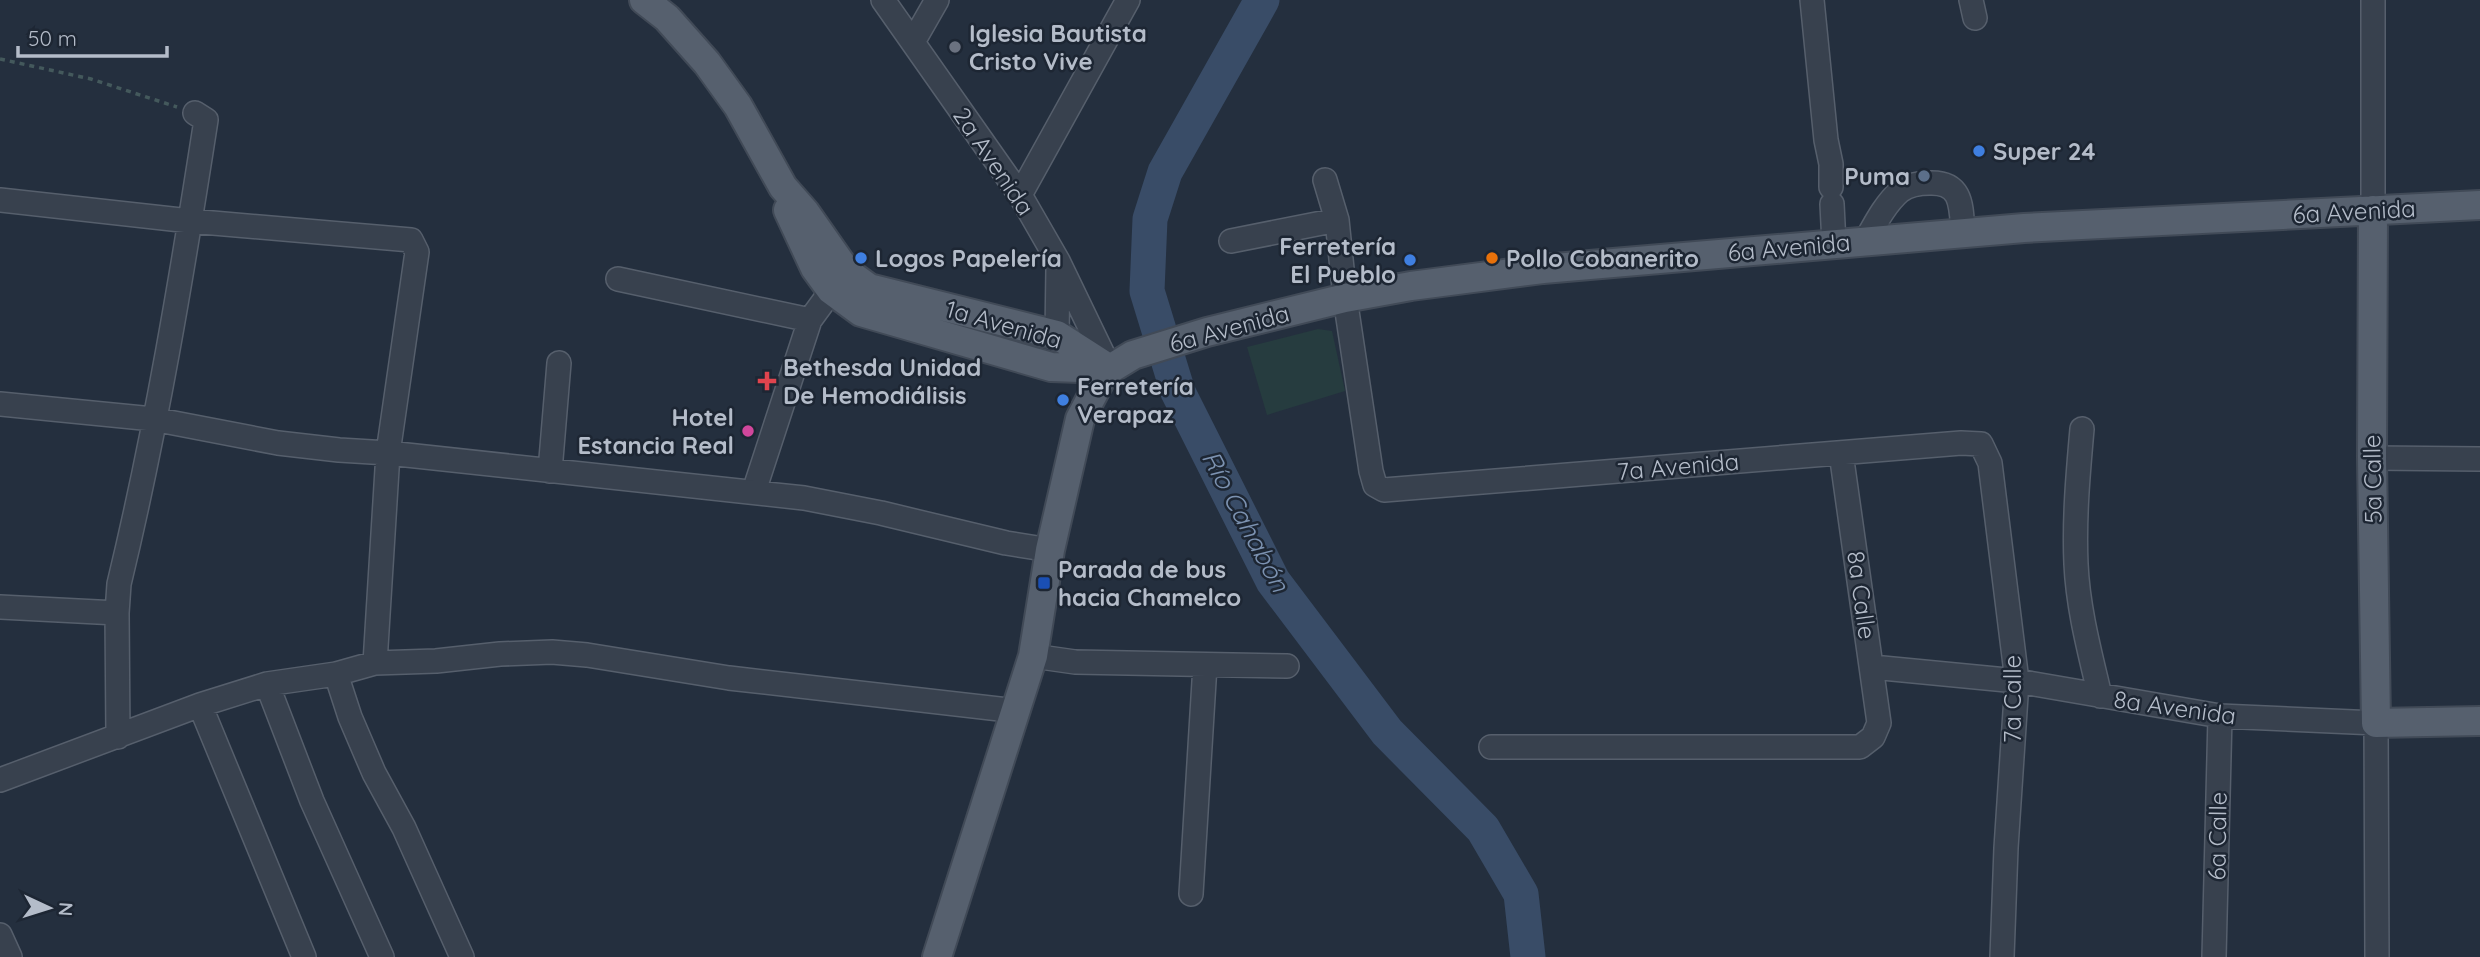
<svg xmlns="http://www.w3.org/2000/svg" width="2480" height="957" font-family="Quicksand,sans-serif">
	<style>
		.green { fill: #263c3f }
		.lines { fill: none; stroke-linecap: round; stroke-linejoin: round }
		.river { stroke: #394c67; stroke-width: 35 }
		.minor-casing { stroke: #565f6c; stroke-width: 26 }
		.major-casing { stroke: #414a57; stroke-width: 32 }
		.path { stroke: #44595c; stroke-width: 3.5; stroke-dasharray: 5 5; stroke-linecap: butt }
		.minor { stroke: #38414e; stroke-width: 23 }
		.major { stroke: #56606e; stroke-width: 28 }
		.worship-dot { fill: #6b7280; stroke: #1d2633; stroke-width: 2.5 }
		.shop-dot { fill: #3f7fe0; stroke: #1d2633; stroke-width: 2.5 }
		.service-dot { fill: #5c6f8a; stroke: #1d2633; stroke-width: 2.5 }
		.food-dot { fill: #e8710a; stroke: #1d2633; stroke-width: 2.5 }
		.health-dot { fill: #e0444e; stroke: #1d2633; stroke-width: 2.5 }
		.hotel-dot { fill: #d1479c; stroke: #1d2633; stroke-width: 2.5 }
		.transit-dot { fill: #1a4fb4; stroke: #1d2633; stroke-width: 2.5 }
		.labels { text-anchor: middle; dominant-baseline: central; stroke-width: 5; stroke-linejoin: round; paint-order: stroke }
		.poi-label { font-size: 24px; font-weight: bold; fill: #b4bcc9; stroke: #1d2633; text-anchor: start }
		.street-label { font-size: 24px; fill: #b4bcc9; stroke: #1d2633 }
		.water-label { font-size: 26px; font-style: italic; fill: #7c92b1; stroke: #1d2633 }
	</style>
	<rect width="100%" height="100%" fill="#242f3e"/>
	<path class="green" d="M1318,329L1332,331L1345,391L1267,415L1247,347Z"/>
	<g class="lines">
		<path class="river" d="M1262,0L1165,172L1150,219L1147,291L1178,392L1273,581L1387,732L1483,829L1521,894L1528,957"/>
		<g class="minor-casing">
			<path id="minor" d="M883,0L1020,195L1058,261L1110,369
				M1812,0L1826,140L1831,164V187
				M1971,0L1975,18
				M913,42L937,0
				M1325,180L1337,220L1345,298L1371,471L1375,485L1384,490L1961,443L1981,444L1990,463L2017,681L2006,848L2002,957
				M1020,195L1128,0
				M0,200L190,221L411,240L417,252L388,453L375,663
				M1832,204L1834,244
				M2373,210V0
				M1866,240C1875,224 1885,204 1900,191C1908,185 1920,183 1930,183C1963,182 1961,207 1963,233
				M1231,241L1337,220
				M618,279L810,320
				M1057,335L1058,268
				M0,404L153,419L278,443L339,450L388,453L804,498L881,513L1006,543L1050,550
				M2082,429C2078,474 2074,519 2076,564C2078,609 2090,653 2100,696
				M2372,458L2480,459
				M550,471L559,363
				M754,491L810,320L840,279
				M0,607L117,613
				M1033,656L1075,662L1287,666
				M1872,667L2017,681L2220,716L2376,723L2377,957
				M336,674L350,717L374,773L404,828L462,957
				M267,684L312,801L382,957
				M200,705L304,957
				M118,737L117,613L119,584C156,431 182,275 206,120L195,113
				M1491,747H1860L1873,737L1879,723L1841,453
				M0,780L200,705L267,684L336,674L375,663L436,661L500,654L552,652L587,655L729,678L1017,711
				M1191,894L1205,665
				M0,935L10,957
				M2214,957L2220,716"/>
		</g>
		<g class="major-casing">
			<path id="major" d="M644,0L667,18L707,63L738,106L783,187L805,212L847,272L869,288L1057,335L1110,369
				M788,210L815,268L831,290L861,312L1051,367L1110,369
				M2373,210L2372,458L2376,723L2480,721
				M937,957L1033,656L1050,550L1080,419L1100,381L1110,369L1133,355L1207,332L1345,298L1411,286L1543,269L2024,228L2480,205"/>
		</g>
		<path class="path" d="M0,59L91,79L177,107"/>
		<use href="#minor" class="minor"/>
		<use href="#major" class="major"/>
	</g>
	<circle class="worship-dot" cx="955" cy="47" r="7"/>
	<g class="shop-dot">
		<circle cx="1979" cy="151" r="7"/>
		<circle cx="861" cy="258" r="7"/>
		<circle cx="1410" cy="260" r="7"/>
		<circle cx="1063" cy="400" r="7"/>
	</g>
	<circle class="service-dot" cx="1924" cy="176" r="7"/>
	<circle class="food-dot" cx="1492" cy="258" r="7"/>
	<path class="health-dot" d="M763.5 370.5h7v7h7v7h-7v7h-7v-7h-7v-7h7z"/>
	<circle class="hotel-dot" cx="748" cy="431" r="7"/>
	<rect class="transit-dot" x="1037" y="576" width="14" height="14" rx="3.5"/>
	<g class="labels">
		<g class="poi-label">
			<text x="969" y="33">Iglesia Bautista<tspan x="969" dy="28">Cristo Vive</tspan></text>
			<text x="1993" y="151">Super 24</text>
			<text x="1910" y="176" text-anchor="end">Puma</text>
			<text x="1396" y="246" text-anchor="end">Ferretería<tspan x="1396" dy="28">El Pueblo</tspan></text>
			<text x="875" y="258">Logos Papelería</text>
			<text x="1506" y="258">Pollo Cobanerito</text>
			<text x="783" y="367">Bethesda Unidad<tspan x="783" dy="28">De Hemodiálisis</tspan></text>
			<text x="1077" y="386">Ferretería<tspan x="1077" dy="28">Verapaz</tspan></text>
			<text x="734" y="417" text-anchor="end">Hotel<tspan x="734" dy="28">Estancia Real</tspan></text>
			<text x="1058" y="569">Parada de bus<tspan x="1058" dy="28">hacia Chamelco</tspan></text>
		</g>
		<g class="street-label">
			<text transform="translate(994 161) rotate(56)">2a Avenida</text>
			<text transform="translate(2354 211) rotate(-3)">6a Avenida</text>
			<text transform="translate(1789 247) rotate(-5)">6a Avenida</text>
			<text transform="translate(1004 324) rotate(16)">1a Avenida</text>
			<text transform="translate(1229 328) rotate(-15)">6a Avenida</text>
			<text transform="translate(1678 466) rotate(-5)">7a Avenida</text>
			<text transform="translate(2372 479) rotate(-91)">5a Calle</text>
			<text transform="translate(1862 595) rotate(82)">8a Calle</text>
			<text transform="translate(2012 699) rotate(-90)">7a Calle</text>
			<text transform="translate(2175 707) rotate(8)">8a Avenida</text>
			<text transform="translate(2217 836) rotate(-89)">6a Calle</text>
		</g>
		<g class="water-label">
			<text transform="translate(1246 521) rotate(62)">Río Cahabón</text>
		</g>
	</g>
	<g transform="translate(49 908) rotate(94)" stroke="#1d2633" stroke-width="5" paint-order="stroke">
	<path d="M0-5L12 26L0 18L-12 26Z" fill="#b4bcc9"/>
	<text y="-10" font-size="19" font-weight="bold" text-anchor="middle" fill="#b4bcc9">N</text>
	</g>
	<path d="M18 46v10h149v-10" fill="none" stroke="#b4bcc9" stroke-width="3.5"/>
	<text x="28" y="46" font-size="21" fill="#b4bcc9" stroke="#1d2633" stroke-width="5" paint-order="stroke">50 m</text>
</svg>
